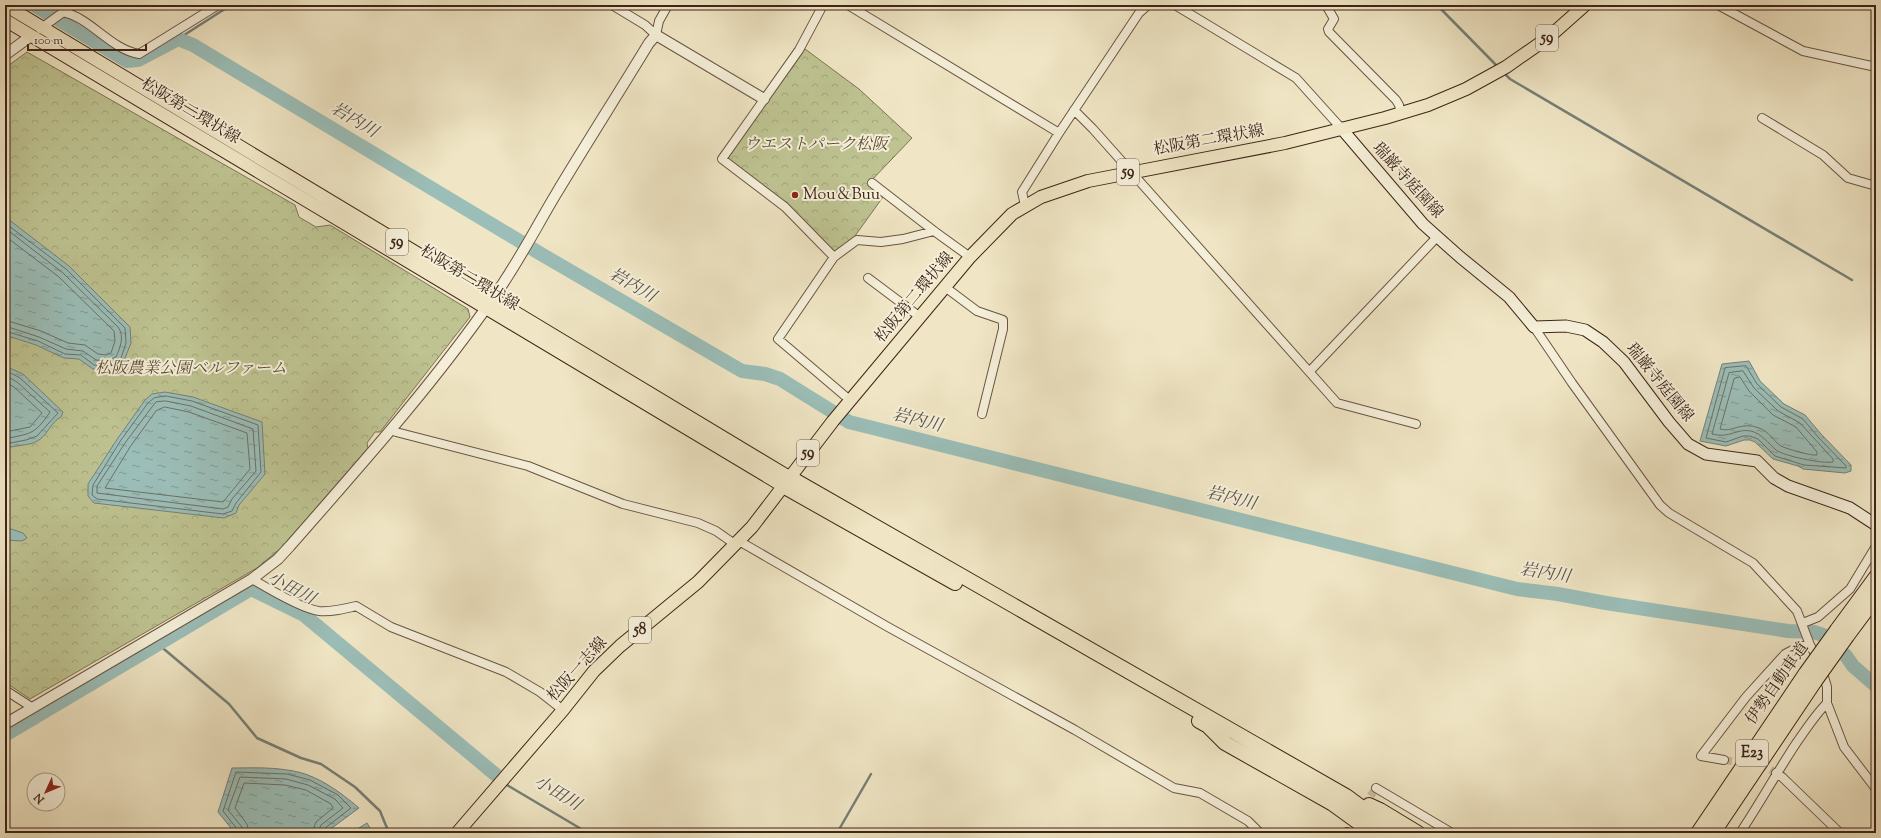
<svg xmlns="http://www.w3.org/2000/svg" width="1881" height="838" font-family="'Sorts Mill Goudy','Noto Serif JP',serif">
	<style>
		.park { fill: url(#park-crowns); stroke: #7e7454 }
		.water { fill: url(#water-ripples); stroke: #768078 }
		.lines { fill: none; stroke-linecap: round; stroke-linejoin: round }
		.shore { stroke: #6c7168; stroke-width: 1 }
		.stream { stroke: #768078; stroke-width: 2.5 }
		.river { stroke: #9bbeb8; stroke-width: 14 }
		.minor-tunnel { stroke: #ccbfa2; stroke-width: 8; stroke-dasharray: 8 4; stroke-linecap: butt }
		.minor-casing { stroke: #6a5442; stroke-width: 10 }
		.tertiary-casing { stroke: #6a5442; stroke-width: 12 }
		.secondary-casing { stroke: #3e2417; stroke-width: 13 }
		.primary-casing { stroke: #3e2417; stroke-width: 14 }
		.motorway-casing { stroke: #3e2417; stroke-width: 16 }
		.minor { stroke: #f5efd9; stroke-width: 8 }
		.tertiary { stroke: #f5efd9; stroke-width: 10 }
		.secondary { stroke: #f5efd9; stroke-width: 11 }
		.primary { stroke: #f0e6c5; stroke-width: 12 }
		.motorway { stroke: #f0e6c5; stroke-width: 14 }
		.motorway-bridge-casing { stroke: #3e2417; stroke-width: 16; stroke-linecap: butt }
		.motorway-bridge { stroke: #f0e6c5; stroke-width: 14 }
		.poi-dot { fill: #8f2418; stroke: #f5efd9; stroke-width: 1.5 }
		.labels { text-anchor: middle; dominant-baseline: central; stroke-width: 4; stroke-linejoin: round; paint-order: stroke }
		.shield { fill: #f5efd9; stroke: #756151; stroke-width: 1 }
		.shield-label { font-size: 15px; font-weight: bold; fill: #3e2417 }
		.street-label { font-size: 16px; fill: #3e2417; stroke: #f5efd9 }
		.park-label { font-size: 16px; font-style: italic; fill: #5e4c36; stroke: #f5efd9 }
		.poi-label { font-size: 16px; fill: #3e2417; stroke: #f5efd9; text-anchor: start }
		.water-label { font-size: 17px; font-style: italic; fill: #5a5247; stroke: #f5efd9 }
	</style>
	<defs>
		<pattern id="park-crowns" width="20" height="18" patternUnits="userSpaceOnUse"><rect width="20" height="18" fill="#bec391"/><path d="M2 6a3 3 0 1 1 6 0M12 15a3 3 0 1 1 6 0" fill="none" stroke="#a4a77c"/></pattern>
		<pattern id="water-ripples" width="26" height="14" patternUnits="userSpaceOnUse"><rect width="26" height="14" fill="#9bbeb8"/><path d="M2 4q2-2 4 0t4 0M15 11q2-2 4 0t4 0" fill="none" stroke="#809a95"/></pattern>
	</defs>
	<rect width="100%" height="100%" fill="#f0e6c5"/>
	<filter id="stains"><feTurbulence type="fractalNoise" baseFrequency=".005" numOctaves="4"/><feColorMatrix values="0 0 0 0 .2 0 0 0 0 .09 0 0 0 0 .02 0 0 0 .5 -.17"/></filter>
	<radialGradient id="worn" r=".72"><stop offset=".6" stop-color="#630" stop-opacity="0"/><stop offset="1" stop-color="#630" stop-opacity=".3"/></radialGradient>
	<path class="park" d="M805,49L859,89L912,138L869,183L883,197L852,240L837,252L830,250L728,159V156Z
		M27,52L295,205L299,217L316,227L330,225L468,309L470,317L380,432H375L367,443L368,448L281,548L257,568L30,699L5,682V68Z"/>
	<path class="water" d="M5,219H8L69,266L130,327L131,343L123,363L109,370L93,369L79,359L64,358L36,345L5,335Z
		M1749,361L1760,381L1784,404L1805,415L1821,434L1851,465V471L1845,473L1803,469L1798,466L1773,459L1755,442L1750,440H1744L1726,446L1700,441L1722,364Z
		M5,366L23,374L63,412L61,417C51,422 48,434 39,440C29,447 15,444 5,449Z
		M165,392L193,397L262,422L265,474L239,505L236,513L224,518L94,503L88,496V484L118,438L145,400L152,394Z
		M5,527L23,533L27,538L22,541L5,540Z
		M232,768C250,768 269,767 287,770C315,773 339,791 359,808L325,833H235L218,812Z
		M367,823L373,833H351Z"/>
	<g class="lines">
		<path class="shore" d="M5,223L66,269L125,328L126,343L120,361L108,366L94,365L81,355L65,354L38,341L5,331
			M5,228L63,273L118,327C125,336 120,348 116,357L107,361L96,360L83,351L66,349L39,337L5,326
			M5,236L59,277L114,331L115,341L111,353L106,355L98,354L85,345L68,343L41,331L5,320
			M1746,366L1757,384L1781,407L1803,419L1818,437L1846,466V468L1804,465L1775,456L1758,439L1750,436H1743L1726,442L1706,438L1725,368Z
			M5,370L20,378L58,413L37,436L26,440L5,444
			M1743,371L1754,388L1778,411L1800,423L1833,459V462C1822,464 1784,456 1776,450C1768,443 1762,434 1751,431C1736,428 1730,439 1712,434L1729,373Z
			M5,375L17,382L50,412C34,436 30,433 5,439
			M1740,377L1749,391L1773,415L1796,427L1817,452V455C1811,456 1787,449 1781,446C1773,441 1769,431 1759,428C1741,421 1732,433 1720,429L1734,379Z
			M5,382L14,387L42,413L30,427L5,432
			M166,396L192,401L258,425L261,472L236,503L232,511L223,514L97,499L92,495L93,485L121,440L148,403L154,398Z
			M166,401L191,406L253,429L256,471L232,499L228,507L223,509L97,493V486L125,443L152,407L156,402Z
			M165,407L189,412L247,433L250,469L223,502L105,488L130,447L156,411Z
			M238,833L237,829L223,811L236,772L287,774L310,780L338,795L351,808L325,828L323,833
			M243,833L242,827L228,810L240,777L286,779L308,785L335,799L343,808L321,825L318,833
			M249,833L247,824L235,808L244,783L285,785L306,790L331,804L333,808L316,822L312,833"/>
		<path class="stream" d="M1437,5L1498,67
			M178,39L231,5
			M1504,73L1510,79L1852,280
			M158,644L229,704L257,738L301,758L321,764L355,787L380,811L389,833
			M507,785L588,833
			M837,833L871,774"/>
		<path class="river" d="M34,5L127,61L138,60L178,39L193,45L541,254L742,371L765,374L780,379L849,422L1517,589L1558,594L1606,603L1788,631L1814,632L1823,635L1846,656L1853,666L1876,686
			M5,735L251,589L304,615L496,775"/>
		<path class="minor-tunnel" d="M1724,760L1765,766L1776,773
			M1364,806L1376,788"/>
		<g class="minor-casing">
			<path id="minor" d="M612,5L645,25L656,35
				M823,5L799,50L722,159L785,207L834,257L778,339L845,396
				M848,5L1059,133
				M1175,5L1296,78L1341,128
				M1326,5L1334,19L1328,29L1329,32L1396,100L1399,105L1401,114
				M1718,5L1803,51L1876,67
				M63,12C91,18 110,49 139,54L218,5
				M40,29L73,5
				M656,35L659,21L668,5
				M1074,110L1093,129L1337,403L1416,424
				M1762,118L1823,155L1848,178L1876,186
				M872,183L934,231L970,257
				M1025,205L1022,192L1059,133L1139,13L1148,5
				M834,257L857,240L881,242L903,239L934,231
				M868,278L920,317
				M945,287L977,311L1003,320V329L982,414
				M1534,327L1572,383L1660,505L1669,513L1753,563L1797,611L1810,645L1818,659
				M1310,371L1437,237
				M391,429L396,432L528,466L623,504L698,523L716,531L736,545
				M739,541L888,627L1075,730L1174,788L1200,793L1248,821L1260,833
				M252,579C267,588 302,609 319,611C332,612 344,609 356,606L391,627L506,672L540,692L563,710
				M1803,623L1818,617L1850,589L1876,546
				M1822,670L1827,687V703L1844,747L1876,789
				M5,690L33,708
				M1724,760L1701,756L1746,697L1785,654L1800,646L1810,645
				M1776,773L1782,777L1840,833
				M1376,788L1452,833
				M1347,833V832
				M1740,833C1760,803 1777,772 1797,742C1807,728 1815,715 1827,703"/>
		</g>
		<g class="tertiary-casing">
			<path id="tertiary" d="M5,55L31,36
				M5,724L252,579L278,559L290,546C360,466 432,386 493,298C517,265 535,229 556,194C586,144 618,94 649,43L656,35L764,99"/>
		</g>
		<g class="secondary-casing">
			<path id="secondary" d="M1341,128L1423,224L1460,257L1509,297L1534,327L1566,326L1585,330L1603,342L1624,362L1669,422L1688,444L1706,454L1757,461L1774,478L1788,486L1850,508L1876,525"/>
		</g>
		<g class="primary-casing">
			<path id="primary" d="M5,5L789,477
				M5,20L783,486
				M457,833L563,710L594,671L620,646L698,582L752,527L833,421L970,257L1012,214L1041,197L1088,181L1285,143L1385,118L1428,105L1466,89L1506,67L1549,37L1585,5"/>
		</g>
		<g class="motorway-casing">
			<path id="motorway" d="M789,477L1346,796L1396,833
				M783,486L955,583
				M1837,630L1876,577
				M1847,636L1876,597
				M1199,721L1208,726L1225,743L1333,804L1373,833
				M1369,805L1380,810L1418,833
				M1698,833L1806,673
				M1713,833L1815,681"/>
		</g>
		<use href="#minor" class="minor"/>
		<use href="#tertiary" class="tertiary"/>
		<use href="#secondary" class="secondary"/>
		<use href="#primary" class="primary"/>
		<use href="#motorway" class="motorway"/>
		<g class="motorway-bridge-casing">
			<path id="motorway-bridge" d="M1806,673L1837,630
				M1815,681L1847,636"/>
		</g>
		<use href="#motorway-bridge" class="motorway-bridge"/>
	</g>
	<circle class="poi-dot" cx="795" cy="195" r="4"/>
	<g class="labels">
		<g class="shield">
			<rect x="1536" y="25" width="22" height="26" rx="3"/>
			<rect x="1117" y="159" width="22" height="26" rx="3"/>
			<rect x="386" y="229" width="22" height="26" rx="3"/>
			<rect x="797" y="440" width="22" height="26" rx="3"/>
			<rect x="629" y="617" width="22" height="26" rx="3"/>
			<rect x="1736" y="740" width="32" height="26" rx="3"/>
		</g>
		<g class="shield-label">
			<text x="1547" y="38">59</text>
			<text x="1128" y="172">59</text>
			<text x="397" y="242">59</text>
			<text x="808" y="453">59</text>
			<text x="640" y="630">58</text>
			<text x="1752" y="753">E23</text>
		</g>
		<g class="street-label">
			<text transform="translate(190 112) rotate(31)">松阪第二環状線</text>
			<text transform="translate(1209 141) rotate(-10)">松阪第二環状線</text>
			<text transform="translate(1407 181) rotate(48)">瑞巌寺庭園線</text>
			<text transform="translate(469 279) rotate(31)">松阪第二環状線</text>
			<text transform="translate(915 298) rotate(-50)">松阪第二環状線</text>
			<text transform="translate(1659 383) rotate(51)">瑞巌寺庭園線</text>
			<text transform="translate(578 670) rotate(-48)">松阪一志線</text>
			<text transform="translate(1778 684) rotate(-55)">伊勢自動車道</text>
		</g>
		<g class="park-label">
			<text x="816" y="145">ウエストパーク松阪</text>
			<text x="191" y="369">松阪農業公園ベルファーム</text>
		</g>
		<g class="poi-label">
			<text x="803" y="195">Mou＆Buu</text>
		</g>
		<g class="water-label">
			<text transform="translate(354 121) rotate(31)">岩内川</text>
			<text transform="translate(632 286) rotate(30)">岩内川</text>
			<text transform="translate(917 421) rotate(14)">岩内川</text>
			<text transform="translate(1231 499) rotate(14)">岩内川</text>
			<text transform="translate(1545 574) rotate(9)">岩内川</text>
			<text transform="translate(291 589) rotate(28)">小田川</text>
			<text transform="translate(557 794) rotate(31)">小田川</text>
		</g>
	</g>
	<rect width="1881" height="838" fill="none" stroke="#f0e6c5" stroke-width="20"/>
	<rect x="6" y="6" width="1869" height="826" fill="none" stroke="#3e2417" stroke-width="2"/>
	<rect x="10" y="10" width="1861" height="818" fill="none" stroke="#3e2417"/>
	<g transform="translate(46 792) rotate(226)"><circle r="19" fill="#f5efd9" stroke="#ac9e8b"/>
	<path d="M0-3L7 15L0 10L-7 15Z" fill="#8f2418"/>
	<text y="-6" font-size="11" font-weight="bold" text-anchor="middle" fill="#3e2417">N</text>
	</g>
	<path d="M28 44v6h118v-6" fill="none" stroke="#3e2417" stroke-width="2"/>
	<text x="34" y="44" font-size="12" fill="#3e2417" stroke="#f5efd9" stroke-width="3" paint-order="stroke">100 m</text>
	<rect width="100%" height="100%" filter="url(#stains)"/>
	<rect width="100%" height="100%" fill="url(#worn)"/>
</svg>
